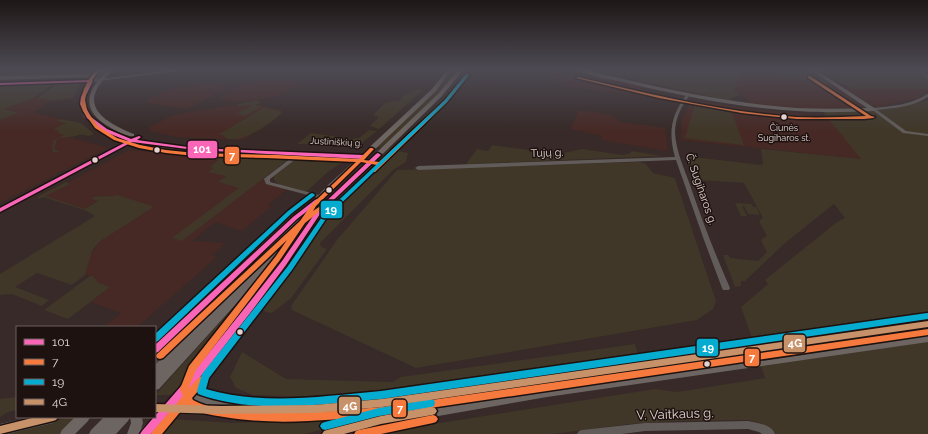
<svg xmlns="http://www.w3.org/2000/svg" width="928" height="434" font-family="Raleway,sans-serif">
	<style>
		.built { fill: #462925 }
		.green { fill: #403728 }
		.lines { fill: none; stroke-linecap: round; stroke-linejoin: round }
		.minor { fill: #615c5a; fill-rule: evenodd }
		.major { fill: #6c6561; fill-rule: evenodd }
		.highway { fill: #69615e; fill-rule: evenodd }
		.bus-1-casing { stroke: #1d1210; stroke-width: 3 }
		.bus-2-casing { stroke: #1d1210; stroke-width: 3 }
		.bus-3-casing { stroke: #1d1210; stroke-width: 3 }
		.bus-4-casing { stroke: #1d1210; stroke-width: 3 }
		.bus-1 { fill: #fa66b7; fill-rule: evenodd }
		.bus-2 { fill: #f6793e; fill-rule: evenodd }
		.bus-3 { fill: #06acd0; fill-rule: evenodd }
		.bus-4 { fill: #c7916a; fill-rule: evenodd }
		.bus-dot { fill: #e3d2cf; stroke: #1d1210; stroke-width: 1.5 }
		.labels { text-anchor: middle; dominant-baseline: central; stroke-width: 3; stroke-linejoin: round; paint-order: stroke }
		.far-bus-label { font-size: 9px; fill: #e3d2cf; stroke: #1d1210 }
		.far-street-label { font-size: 9px; fill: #e3d2cf; stroke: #1d1210 }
		.street-label { font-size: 11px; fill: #e3d2cf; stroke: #1d1210 }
		.near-street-label { font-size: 13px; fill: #e3d2cf; stroke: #1d1210 }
		.line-badge { stroke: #1d1210; stroke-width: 1.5 }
		.badge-label { font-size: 11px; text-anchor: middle; font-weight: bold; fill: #fff }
	</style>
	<rect width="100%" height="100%" fill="#372a28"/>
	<path class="built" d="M548,70H575L641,86L639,95L565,87L545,73Z
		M725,70H780L778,71L780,77L831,84L865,107L820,109L754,105L734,90L739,72Z
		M267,79H281L299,81V85L287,93L262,99L235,102L222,100L220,97L243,84Z
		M208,84L228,87L187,109L148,103V99L173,88Z
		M846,89H928V90L918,98L877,107L869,104Z
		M35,97L51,101L43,106L44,107L32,112L61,119L58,120L67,123L56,129L60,132L59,133L66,135L65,136L108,148L0,203V120L18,113L3,109Z
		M692,100L757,110L827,116L861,159L681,140L682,119Z
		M244,103L282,110V114L243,140L177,137L149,131L150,127L173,115Z
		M579,110L612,115L621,122L665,128L668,151L601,140L602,136L574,130L571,128Z
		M129,150L191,155L190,156L218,159L210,167L214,168L209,171L226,176L218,182L239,188L182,241L264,178L267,179L268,183L287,189L268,205L272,206L242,231L215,222L192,241L226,243L211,255L217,257L137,327H108L105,326L121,313L91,302L110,287L99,283L93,276L85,275L90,256L99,242L152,208L115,196L112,197L97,196L98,200L85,209L44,196L70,184L69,182Z"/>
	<path class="green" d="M0,70L52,72L97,70L90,74L0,77Z
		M451,70H456C450,91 400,131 382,147H377L432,95Z
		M590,70H725L740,72L734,90L740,95L727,100Z
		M780,70H810L831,84L780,77L778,71Z
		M818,70H928V89H852Z
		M81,83L73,98L51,101L38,98L56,84Z
		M0,85L49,84L51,85L35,97L4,109L19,113L0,120Z
		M418,89L423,90L379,129L370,126L379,117L373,115L385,103L401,100L402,97Z
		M257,100L261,103L254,105L262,106L245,116L237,114L253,105L238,106V104Z
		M928,100V434H776C766,424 755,420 742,420L672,421L629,424L553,434H383L440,423L642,391L655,389L677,392L765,378L758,357L447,402L373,416L305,434H156L170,419L235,423L301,420L757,352L741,307L768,284L765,280L837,222L845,218L834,204L785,243L745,281H741V286L735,287L723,255H728L730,258L758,261L767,252L761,240L767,236L759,221L763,218L744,183L700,180L705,193H700L685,156L761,165L763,164L761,149L861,159L823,112L895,108Z
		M695,104L731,111L744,145L685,138Z
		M265,107H268L266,109L278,110L281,113C272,124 234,149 223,135H218Z
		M61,119L81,123L94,134L89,136C77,133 80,136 70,137C65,138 62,137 57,139L54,149L60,152H53L52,149L53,141L64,135L58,133L59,132L54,129L66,123L57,121Z
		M369,130L377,131L358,146L339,145L338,144H297L311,133L352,139L359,138Z
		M492,145L559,154L582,149L623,155L631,153V151L662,156L466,164L477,149L488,151Z
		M389,149L408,153L406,162L393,170L320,243L321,247L327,249L291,298L272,313L266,312L261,308L262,305L305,241L327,212Z
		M195,151L293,156L182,241L172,238L239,188L218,182L226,176L208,172L213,168L210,167L219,159L190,156Z
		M299,156L340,158L344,159L340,164L329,171L306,192L279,185L274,180V176Z
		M639,162L646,164L653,173L675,178L716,301L713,309L697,320L416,368L292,310L291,306L337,240L397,170Z
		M66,182L70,184L45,196L85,209L98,201L92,199L93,197C101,195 109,198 117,195L152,206V208L99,242L92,251L85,275L72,285L37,273L15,287L49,300L42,306L12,294L0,295V274L95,216L87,211L43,197L38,199L39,196Z
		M735,203L752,204L753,207H756L760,215L748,214L744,206H746H742L747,216H741Z
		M293,241L262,284L174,395H155Z
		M252,266L155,367V359Z
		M90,276H93L99,283L110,287L68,319L44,310Z
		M635,344L639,358L396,394L320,397L253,395L236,388L230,377L242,352L286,379L393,382L401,377Z
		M17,397V410L8,412L0,417V399Z
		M70,417H77L59,434H1Z"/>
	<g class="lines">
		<path class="minor" d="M171,70H181L179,71L91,82L89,81L91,80Z
			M918,70H922L928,76V79Z
			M927,94H928V97C913,107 894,108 877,110L906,131L928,134V136L903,133L871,109L873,108C892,106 911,105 927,94Z
			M686,95L689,96C681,107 675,119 675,133C676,151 684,168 690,185C702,220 715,254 730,288L729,290H723L722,288L704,240L676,160L418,170L415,168L418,166L675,157C668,132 671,116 686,95Z
			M137,136H141V137L0,212V208Z
			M299,152L302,154L301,155L270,179V182L323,196L324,197L323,198H319L266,184L264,179L265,178Z
			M748,421C757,423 771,424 775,434H762L759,432L748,429L645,431L622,434H577L579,431L582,430L645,423Z"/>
		<path class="major" d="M100,70H105L93,83L87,95L86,99L89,116L106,129L132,138L164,144L232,150L354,155H361L432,89L447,70H451L436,91L368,156L367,158L365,159L334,189L294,231L438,94L458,70H463L442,96L310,225L312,227C277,279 241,330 201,379L198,387L199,391C209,402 227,396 238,404H314L382,398L928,320V328L382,408L314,414L221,415L171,414L153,434H127L131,423L130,417L128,421L116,434H89L91,430L104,417H142L143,423L141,429L153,417H155V403H166C212,351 255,297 294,240L159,389L155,390V365L264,252L159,353L155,354V343L290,218L296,219L328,185L357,159L232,154L164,148L129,141L102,131L84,117C83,111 81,106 80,100C80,89 92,77 100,70ZM188,394L193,401L198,404L180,403Z
			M108,70H113C108,76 101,81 97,89C84,113 117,127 134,134V136C127,137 118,132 111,128C80,111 85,91 108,70Z
			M578,70H586C655,87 725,103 797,108C820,109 844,109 867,108L811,70H816L876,109L873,111C848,112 823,113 797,111C740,108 683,96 627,83C616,80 586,76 578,70Z
			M928,334V342L547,397L381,426L350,434H321L323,430L327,428L381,414L547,387Z
			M30,417H59L57,421L53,423L7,434H0V424Z
			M75,417H90L88,421L75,434H60L62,430Z"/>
		<path class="highway" d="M96,74L99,76L98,77L0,80V76Z"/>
		<g class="bus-1-casing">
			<path id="bus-1" d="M91,80L93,81L85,97L84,104L91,117L107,129L131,139L139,136L141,137L137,140L195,148L363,155L366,157L363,159L195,150L132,142L0,212V208L128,141L103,131L87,118L80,104L81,97L88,82L0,85V83Z
				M378,153L381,155L380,156L322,211L286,265L254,308L201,376L151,434H140L142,431L154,417H155V416L195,370L248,304L282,261L318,209L376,154Z
				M317,199L320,201L319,202L297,219L158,352L155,353V345L293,217L315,200Z"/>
		</g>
		<g class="bus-2-casing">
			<path id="bus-2" d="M96,70H100L93,79L87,89L85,100L86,105L87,111L98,126L117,138L140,145L166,150L195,153L277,155L359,159L370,148H372L374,149L364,160L379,162L445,100L466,74L469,75L447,102L375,172H371L370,171L377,165L361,162L316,206L313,211L322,205L325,207L305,223L280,260L196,370L188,389C193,385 198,374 206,376L207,379L206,382L192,398L193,400C206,407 221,409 235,411C284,416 334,411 383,407L928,329V335L383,415C330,420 277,426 224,417C212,415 196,413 186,405L162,434H151L153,431L183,396L180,389L189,366L276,256L287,240L163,358L160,359L157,358L156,356L157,354L300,221L312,204L356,162L266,158L195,156L166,153L139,148L114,140L95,128L83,111L81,105V100L84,89L89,79Z
				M808,76H810L871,116L875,117L873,118L864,119H797L742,113L659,98L576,78L578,77C650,94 722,112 796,117C819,118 843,117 866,116L808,78Z
				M433,415L436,416L438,419L436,422L433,423L381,434H354L356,431L359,430Z"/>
		</g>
		<g class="bus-3-casing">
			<path id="bus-3" d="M466,74L469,75L447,102L328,216L292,270L209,378L206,389C263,406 323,396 381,391L927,313H928V319L381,399C321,404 256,415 198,394L197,391L202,374L288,266L324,214L445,100Z
				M312,193L314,194L315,195L314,196L292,213L158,341L155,342V334L288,211L310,194Z
				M431,399L434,400L435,403L434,406L431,407L379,416L325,430L322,429L320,426L322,423L325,422L379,408Z"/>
		</g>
		<g class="bus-4-casing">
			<path id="bus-4" d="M928,321V327L382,407L314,413L221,414L155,412V404L221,406L314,405L382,399Z
				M432,407L435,408L437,411L435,414L432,415L381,424L344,434H322L324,431L327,430L381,416Z
				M36,417H58L56,420L53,421L0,434V426Z"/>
		</g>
		<use href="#bus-1" class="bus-1"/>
		<use href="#bus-2" class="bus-2"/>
		<use href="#bus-3" class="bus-3"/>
		<use href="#bus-4" class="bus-4"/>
	</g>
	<linearGradient id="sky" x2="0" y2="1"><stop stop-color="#1e1716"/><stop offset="0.53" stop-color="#4d4a53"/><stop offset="1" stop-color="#4d4a53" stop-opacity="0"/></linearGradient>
	<rect width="928" height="131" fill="url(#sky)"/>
	<g class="bus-dot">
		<circle cx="784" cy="117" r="3.5"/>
		<circle cx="157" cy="150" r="3.5"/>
		<circle cx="95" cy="160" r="3.5"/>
		<circle cx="329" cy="190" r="3.5"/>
		<circle cx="240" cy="332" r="3.5"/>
		<circle cx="707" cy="364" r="3.5"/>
	</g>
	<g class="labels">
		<g class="far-bus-label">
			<text x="784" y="128">Čiunės<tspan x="784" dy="10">Sugiharos st.</tspan></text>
		</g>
		<g class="far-street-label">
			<text transform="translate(336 142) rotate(3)">Justiniškių g.</text>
		</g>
		<g class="street-label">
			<text transform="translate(547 153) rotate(-2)">Tujų g.</text>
			<text transform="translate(701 189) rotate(71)">Č. Sugiharos g.</text>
		</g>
		<g class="near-street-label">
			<text transform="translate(675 414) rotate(-2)">V. Vaitkaus g.</text>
		</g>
	</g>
	<g class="line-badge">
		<rect x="187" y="140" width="31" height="19" rx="4" fill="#fa66b7"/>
		<rect x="224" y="146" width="16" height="19" rx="4" fill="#f6793e"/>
		<rect x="320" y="200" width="23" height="19" rx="4" fill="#06acd0"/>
		<rect x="783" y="334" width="23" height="19" rx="4" fill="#c7916a"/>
		<rect x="696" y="338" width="23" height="19" rx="4" fill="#06acd0"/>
		<rect x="744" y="348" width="16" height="19" rx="4" fill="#f6793e"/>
		<rect x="338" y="396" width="23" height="19" rx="4" fill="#c7916a"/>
		<rect x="392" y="399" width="15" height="19" rx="4" fill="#f6793e"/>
	</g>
	<g class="badge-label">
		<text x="202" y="153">101</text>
		<text x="232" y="159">7</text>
		<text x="331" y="214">19</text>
		<text x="795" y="347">4G</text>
		<text x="708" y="352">19</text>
		<text x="752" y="361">7</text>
		<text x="350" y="410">4G</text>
		<text x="400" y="412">7</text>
	</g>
	<rect x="16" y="326" width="140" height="92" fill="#1d1210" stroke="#6c5f5c"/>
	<rect x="24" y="339" width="20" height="6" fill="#fa66b7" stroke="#6c5f5c"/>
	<text x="52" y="346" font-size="12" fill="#e3d2cf">101</text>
	<rect x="24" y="359" width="20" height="6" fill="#f6793e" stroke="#6c5f5c"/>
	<text x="52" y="366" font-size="12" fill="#e3d2cf">7</text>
	<rect x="24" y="379" width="20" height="6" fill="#06acd0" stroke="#6c5f5c"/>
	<text x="52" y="386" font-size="12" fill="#e3d2cf">19</text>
	<rect x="24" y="399" width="20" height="6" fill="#c7916a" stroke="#6c5f5c"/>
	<text x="52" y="406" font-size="12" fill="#e3d2cf">4G</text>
</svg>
